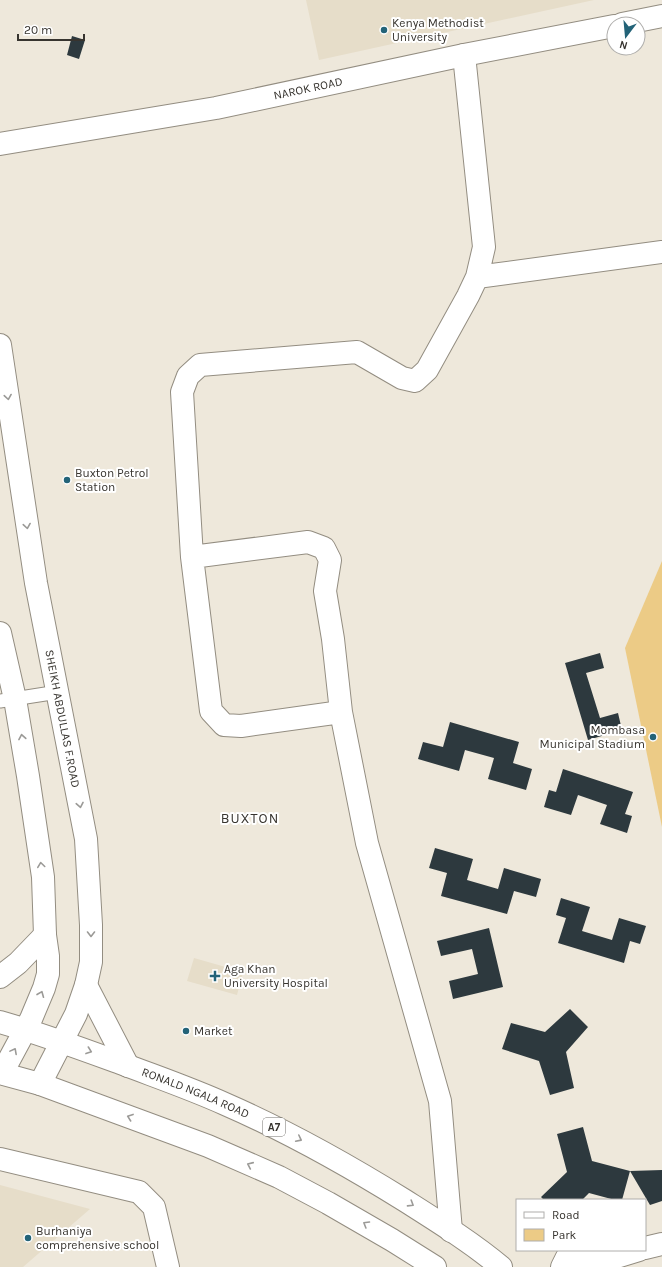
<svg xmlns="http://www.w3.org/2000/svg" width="662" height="1267" font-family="Karla,sans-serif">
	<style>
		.built { fill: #e6ddc9 }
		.green { fill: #eccb86 }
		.building { fill: #2d393e }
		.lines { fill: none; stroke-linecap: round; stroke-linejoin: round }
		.lane-casing { stroke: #938d81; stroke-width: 15 }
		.street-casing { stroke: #938d81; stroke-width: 24 }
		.secondary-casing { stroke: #938d81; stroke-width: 24 }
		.highway-casing { stroke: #938d81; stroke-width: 24 }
		.lane { stroke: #fff; stroke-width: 13 }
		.street { stroke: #fff; stroke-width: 22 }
		.secondary { stroke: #fff; stroke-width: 22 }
		.highway { stroke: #fff; stroke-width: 22 }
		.oneway { stroke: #9b9a97 }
		.poi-dot { fill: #236378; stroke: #fff; stroke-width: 1.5 }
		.labels { text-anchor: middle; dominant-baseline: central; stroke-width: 4; stroke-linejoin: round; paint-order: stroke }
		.shield { fill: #fff; stroke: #73716d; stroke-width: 1 }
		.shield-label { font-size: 11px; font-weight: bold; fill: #37342f }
		.poi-label { font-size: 12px; fill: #37342f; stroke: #fff; text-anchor: start }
		.street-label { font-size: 12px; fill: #37342f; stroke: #fff }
		.quarter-label { font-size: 14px; letter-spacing: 1px; fill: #37342f; stroke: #fff }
	</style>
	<rect width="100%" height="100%" fill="#eee8db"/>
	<path class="built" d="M306,0H594L319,60Z
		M194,958L243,972L237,995L187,981Z
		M0,1185L90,1209L23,1267H0Z"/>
	<path class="green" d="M662,561V827L625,648Z"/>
	<path class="building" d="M72,36L85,40L79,59L67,55Z
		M600,653L604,668L586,673L600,718L618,713L622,730L588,740L565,663Z
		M450,722L519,742L513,763L532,769L526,790L488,779L494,758L465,750L459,771L418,759L423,742L443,747Z
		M563,769L633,792L625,814L632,816L627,833L600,824L607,805L578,795L571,815L544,807L549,790L556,792Z
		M435,848L473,859L467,880L498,889L504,868L541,879L536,897L514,891L507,914L441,896L447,873L429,868Z
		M561,898L590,907L582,931L612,940L619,918L646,926L640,944L630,941L624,963L558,943L566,918L556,915Z
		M489,928L503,987L453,999L449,981L478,974L472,949L441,956L437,941Z
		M570,1009L588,1027L566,1052L574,1088L550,1095L539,1061L502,1049L511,1023L545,1032Z
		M583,1127L592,1161L630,1171L622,1200H615L589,1193L582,1200H544L541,1197L567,1172L557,1134Z
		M662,1170V1201L650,1205L630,1171Z"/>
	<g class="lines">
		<g class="lane-casing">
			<path id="lane" d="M0,701L58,692"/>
		</g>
		<g class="street-casing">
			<path id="street" d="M477,277L662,252
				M192,557L308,542L324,548L330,560L325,591L333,639L341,712
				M0,1159L139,1192L154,1207L168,1267
				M451,1231L440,1101L367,843L341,712L241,726L224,725L211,711L192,557L182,392L188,376L200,365L357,352L402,378L415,381L427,370L468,296L477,277L484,247L464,55
				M645,1248L662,1244
				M562,1267L567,1257L584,1262H600L639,1250"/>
		</g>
		<g class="secondary-casing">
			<g id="secondary">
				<path d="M622,24L662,16"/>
				<path id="s1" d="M0,144L216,108L464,55L614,26"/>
				<path id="s2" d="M0,345L36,583L86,839L91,925V962L86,985L76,1014L40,1084"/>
				<path d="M0,633L15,699L28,776L43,877L45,935L48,956V974L44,988L31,1019L2,1073"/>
			</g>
		</g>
		<g class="highway-casing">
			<g id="highway">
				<path d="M0,977L18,963L45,935"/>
				<path d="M86,985L128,1066"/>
				<path id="s3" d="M0,1022C42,1034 82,1049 123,1064C157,1077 192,1089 225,1104C287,1131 346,1164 404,1200C437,1221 471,1242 501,1267"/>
				<path d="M0,1073L40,1084L208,1146L279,1177L328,1203L392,1240L435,1267"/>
			</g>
		</g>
		<use href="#lane" class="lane"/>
		<use href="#street" class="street"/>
		<use href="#secondary" class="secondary"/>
		<use href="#highway" class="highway"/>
	</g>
	<defs><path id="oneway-chevron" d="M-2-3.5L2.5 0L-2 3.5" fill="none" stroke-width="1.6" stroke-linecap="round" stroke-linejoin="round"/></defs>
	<g class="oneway">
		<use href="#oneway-chevron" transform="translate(8 397) rotate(81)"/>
		<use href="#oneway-chevron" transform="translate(27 526) rotate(81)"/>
		<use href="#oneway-chevron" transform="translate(22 737) rotate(-100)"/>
		<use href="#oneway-chevron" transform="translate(80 805) rotate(79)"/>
		<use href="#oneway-chevron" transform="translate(41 865) rotate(-98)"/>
		<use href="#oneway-chevron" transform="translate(91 934) rotate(90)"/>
		<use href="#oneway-chevron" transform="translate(41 994) rotate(-68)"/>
		<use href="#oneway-chevron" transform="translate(14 1051) rotate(-62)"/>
		<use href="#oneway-chevron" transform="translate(89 1051) rotate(20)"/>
		<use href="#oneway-chevron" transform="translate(130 1117) rotate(-160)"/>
		<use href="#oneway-chevron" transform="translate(299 1139) rotate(27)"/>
		<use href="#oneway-chevron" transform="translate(250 1165) rotate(-156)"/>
		<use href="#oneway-chevron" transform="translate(411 1204) rotate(32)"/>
		<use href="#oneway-chevron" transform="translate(366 1224) rotate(-149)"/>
	</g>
	<g class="poi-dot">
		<circle cx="384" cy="30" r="4"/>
		<circle cx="67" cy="480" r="4"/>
		<circle cx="653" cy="737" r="4"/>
		<path d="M213 970h4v4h4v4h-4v4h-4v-4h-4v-4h4z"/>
		<circle cx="186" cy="1031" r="4"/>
		<circle cx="28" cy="1238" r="4"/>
	</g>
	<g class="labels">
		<rect class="shield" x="263" y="1118" width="22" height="18" rx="3"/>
		<g class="shield-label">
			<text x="274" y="1127">A7</text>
		</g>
		<g class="poi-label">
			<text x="392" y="23">Kenya Methodist<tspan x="392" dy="14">University</tspan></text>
			<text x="75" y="473">Buxton Petrol<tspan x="75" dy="14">Station</tspan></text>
			<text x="645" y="730" text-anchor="end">Mombasa<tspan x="645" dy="14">Municipal Stadium</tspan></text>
			<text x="224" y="969">Aga Khan<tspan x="224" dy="14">University Hospital</tspan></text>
			<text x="194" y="1031">Market</text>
			<text x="36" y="1231">Burhaniya<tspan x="36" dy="14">comprehensive school</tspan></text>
		</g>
		<g class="street-label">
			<text stroke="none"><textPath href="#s1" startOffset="313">NAROK ROAD</textPath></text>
			<text stroke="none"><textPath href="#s2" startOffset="379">SHEIKH ABDULLAS F.ROAD</textPath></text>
			<text stroke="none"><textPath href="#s3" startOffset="208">RONALD NGALA ROAD</textPath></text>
		</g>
		<g class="quarter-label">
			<text x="250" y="818">BUXTON</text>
		</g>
	</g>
	<rect x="516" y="1199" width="130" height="52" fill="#ffffff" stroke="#afaeac"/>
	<rect x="524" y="1212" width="20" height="6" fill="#ffffff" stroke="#afaeac"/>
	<text x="552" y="1219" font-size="12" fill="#37342f">Road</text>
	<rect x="524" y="1229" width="20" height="12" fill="#eccb86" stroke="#afaeac"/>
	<text x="552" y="1239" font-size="12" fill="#37342f">Park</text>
	<g transform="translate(626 36) rotate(196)"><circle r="19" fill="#ffffff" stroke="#afaeac"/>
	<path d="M0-3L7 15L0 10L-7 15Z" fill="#236378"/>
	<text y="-6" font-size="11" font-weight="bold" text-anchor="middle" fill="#37342f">N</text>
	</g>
	<path d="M18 34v6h66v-6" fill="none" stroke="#37342f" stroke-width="2"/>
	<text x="24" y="34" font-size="12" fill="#37342f" stroke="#ffffff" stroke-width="3" paint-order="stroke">20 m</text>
</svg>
